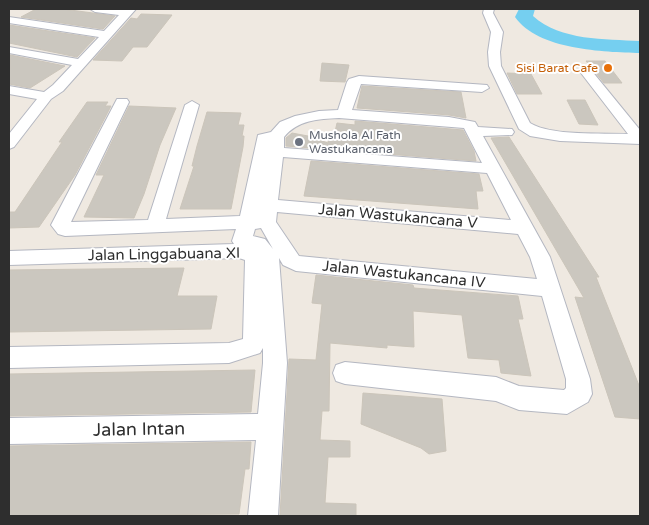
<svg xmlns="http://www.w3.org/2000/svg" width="649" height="525" font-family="'Varela Round',sans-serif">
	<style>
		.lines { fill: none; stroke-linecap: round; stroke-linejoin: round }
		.river { fill: #75cff0; fill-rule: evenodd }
		.building { fill: #cbc7bf; stroke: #cbc5ba }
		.street-casing { stroke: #b4b7c1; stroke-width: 2 }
		.street { fill: #fff; fill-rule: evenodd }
		.food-dot { fill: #e8710a; stroke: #fff; stroke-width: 2 }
		.worship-dot { fill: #6b7280; stroke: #fff; stroke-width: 2 }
		.labels { text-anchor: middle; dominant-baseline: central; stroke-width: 4; stroke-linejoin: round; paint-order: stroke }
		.far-food-label { font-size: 12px; fill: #c56008; stroke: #fff; text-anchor: end }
		.far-worship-label { font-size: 12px; fill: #5b616d; stroke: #fff; text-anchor: start }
		.street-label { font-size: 15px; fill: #2e2e2e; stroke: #fff }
		.near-street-label { font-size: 18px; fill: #2e2e2e; stroke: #fff }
	</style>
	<rect width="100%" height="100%" fill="#efe9e1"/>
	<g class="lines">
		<path class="river" d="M519,9H535L533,16C561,41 605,39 640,41V53C604,52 538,50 515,17Z"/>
	</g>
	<path class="building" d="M36,9H63L115,16L103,29L21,17Z
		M141,14L172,15L147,47H133L122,61L93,60L131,18L137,19Z
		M9,25L95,38L77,57L9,43Z
		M10,55L65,66L30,88L9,84Z
		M586,61H605L622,83H604Z
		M322,63L349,65L345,82L320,81Z
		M507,73L531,74L542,94H517Z
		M362,86L461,92L466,118L449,115L357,108Z
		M567,100H585L598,125L579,124Z
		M87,102H108L105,106H111L75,175L39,227L9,228V212H15L62,142H59Z
		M129,106L176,108L160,145L144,194L134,218L84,217L104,175H96Z
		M207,112L241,113L238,125H244L242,136H244L243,147L231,209H180L194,166H192L197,146Z
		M355,121L463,130L474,151L476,161L286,146V138L292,133L308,136L328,143L329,136H334L337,123L355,125Z
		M509,137L599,277H596L640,388V419L615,417L575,297L584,298L491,138Z
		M311,161L479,174L483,191H476L478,209L304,196Z
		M184,268L177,296H217L211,329L9,332V270Z
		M316,275L413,285L414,288L518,296L523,319H518L531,376L501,373L499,360L468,358L462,315L413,311L414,347L387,345V348L330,343L329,411H322L320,440L350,441V457H328L325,503L356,504V516H280L289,359L316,360L322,304L312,303Z
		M255,370L251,412L9,416V374Z
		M363,393L442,399L446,451L429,454L421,448L361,424Z
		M251,442L249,469H245L239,514L9,516V446Z"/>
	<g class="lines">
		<g class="street-casing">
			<path id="street" d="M90,9H136L63,91L51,99L14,147L9,149V134L37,99L9,94V86L44,92L53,85L72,65L9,53V47L78,59L99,37L9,23V17L104,31L119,15L95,12Z
				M484,9H494L493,13L503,32L500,52L501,66L530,123C551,136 602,133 628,134L581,73L587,69L591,70L640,130V144L560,141L530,136L519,129L489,66L488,52L491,32L483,13Z
				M359,76L487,85L489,88L482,92L361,84L352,110L449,117L475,122L478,127L512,129L514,132L512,135L483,136L550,257L590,379L592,394L588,402L567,414L519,410L496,401L345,384L336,381L333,373L336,365L345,362L496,377L519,386L564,390L566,388V379L542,296L296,271L283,265L279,258L287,363L278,516H248L256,440L9,444V418L258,414L263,363V348L260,353L229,363L9,368V347L229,343L243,339L245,260L239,258L9,265V251L234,244L232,241L236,229L65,236L58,234L51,225L117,99H127L129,102L71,222L148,220L185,105L192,101L199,105L166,219L240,216L258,135L271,132L280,122L295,116L319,111L338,110L347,82L349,79ZM339,118L464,128L482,163L284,148V137C298,120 318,119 339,118ZM283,157L487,173L511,220L278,200ZM277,212L518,234L530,257L537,279L299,256L276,222ZM261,228L273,249L265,239L253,236L255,229Z"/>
		</g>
		<use href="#street" class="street"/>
	</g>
	<circle class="food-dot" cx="608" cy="68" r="5"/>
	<circle class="worship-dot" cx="299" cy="142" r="5"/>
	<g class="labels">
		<g class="far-food-label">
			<text x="598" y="68">Sisi Barat Cafe</text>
		</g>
		<g class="far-worship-label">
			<text x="309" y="135">Mushola Al Fath<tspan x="309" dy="14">Wastukancana</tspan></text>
		</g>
		<g class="street-label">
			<text transform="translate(398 216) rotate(5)">Jalan Wastukancana V</text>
			<text transform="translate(164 254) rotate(-1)">Jalan Linggabuana XI</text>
			<text transform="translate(404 274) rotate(6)">Jalan Wastukancana IV</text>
		</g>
		<g class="near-street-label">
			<text transform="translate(139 429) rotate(-1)">Jalan Intan</text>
		</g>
	</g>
	<rect width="649" height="525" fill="none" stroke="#2e2e2e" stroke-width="20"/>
</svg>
